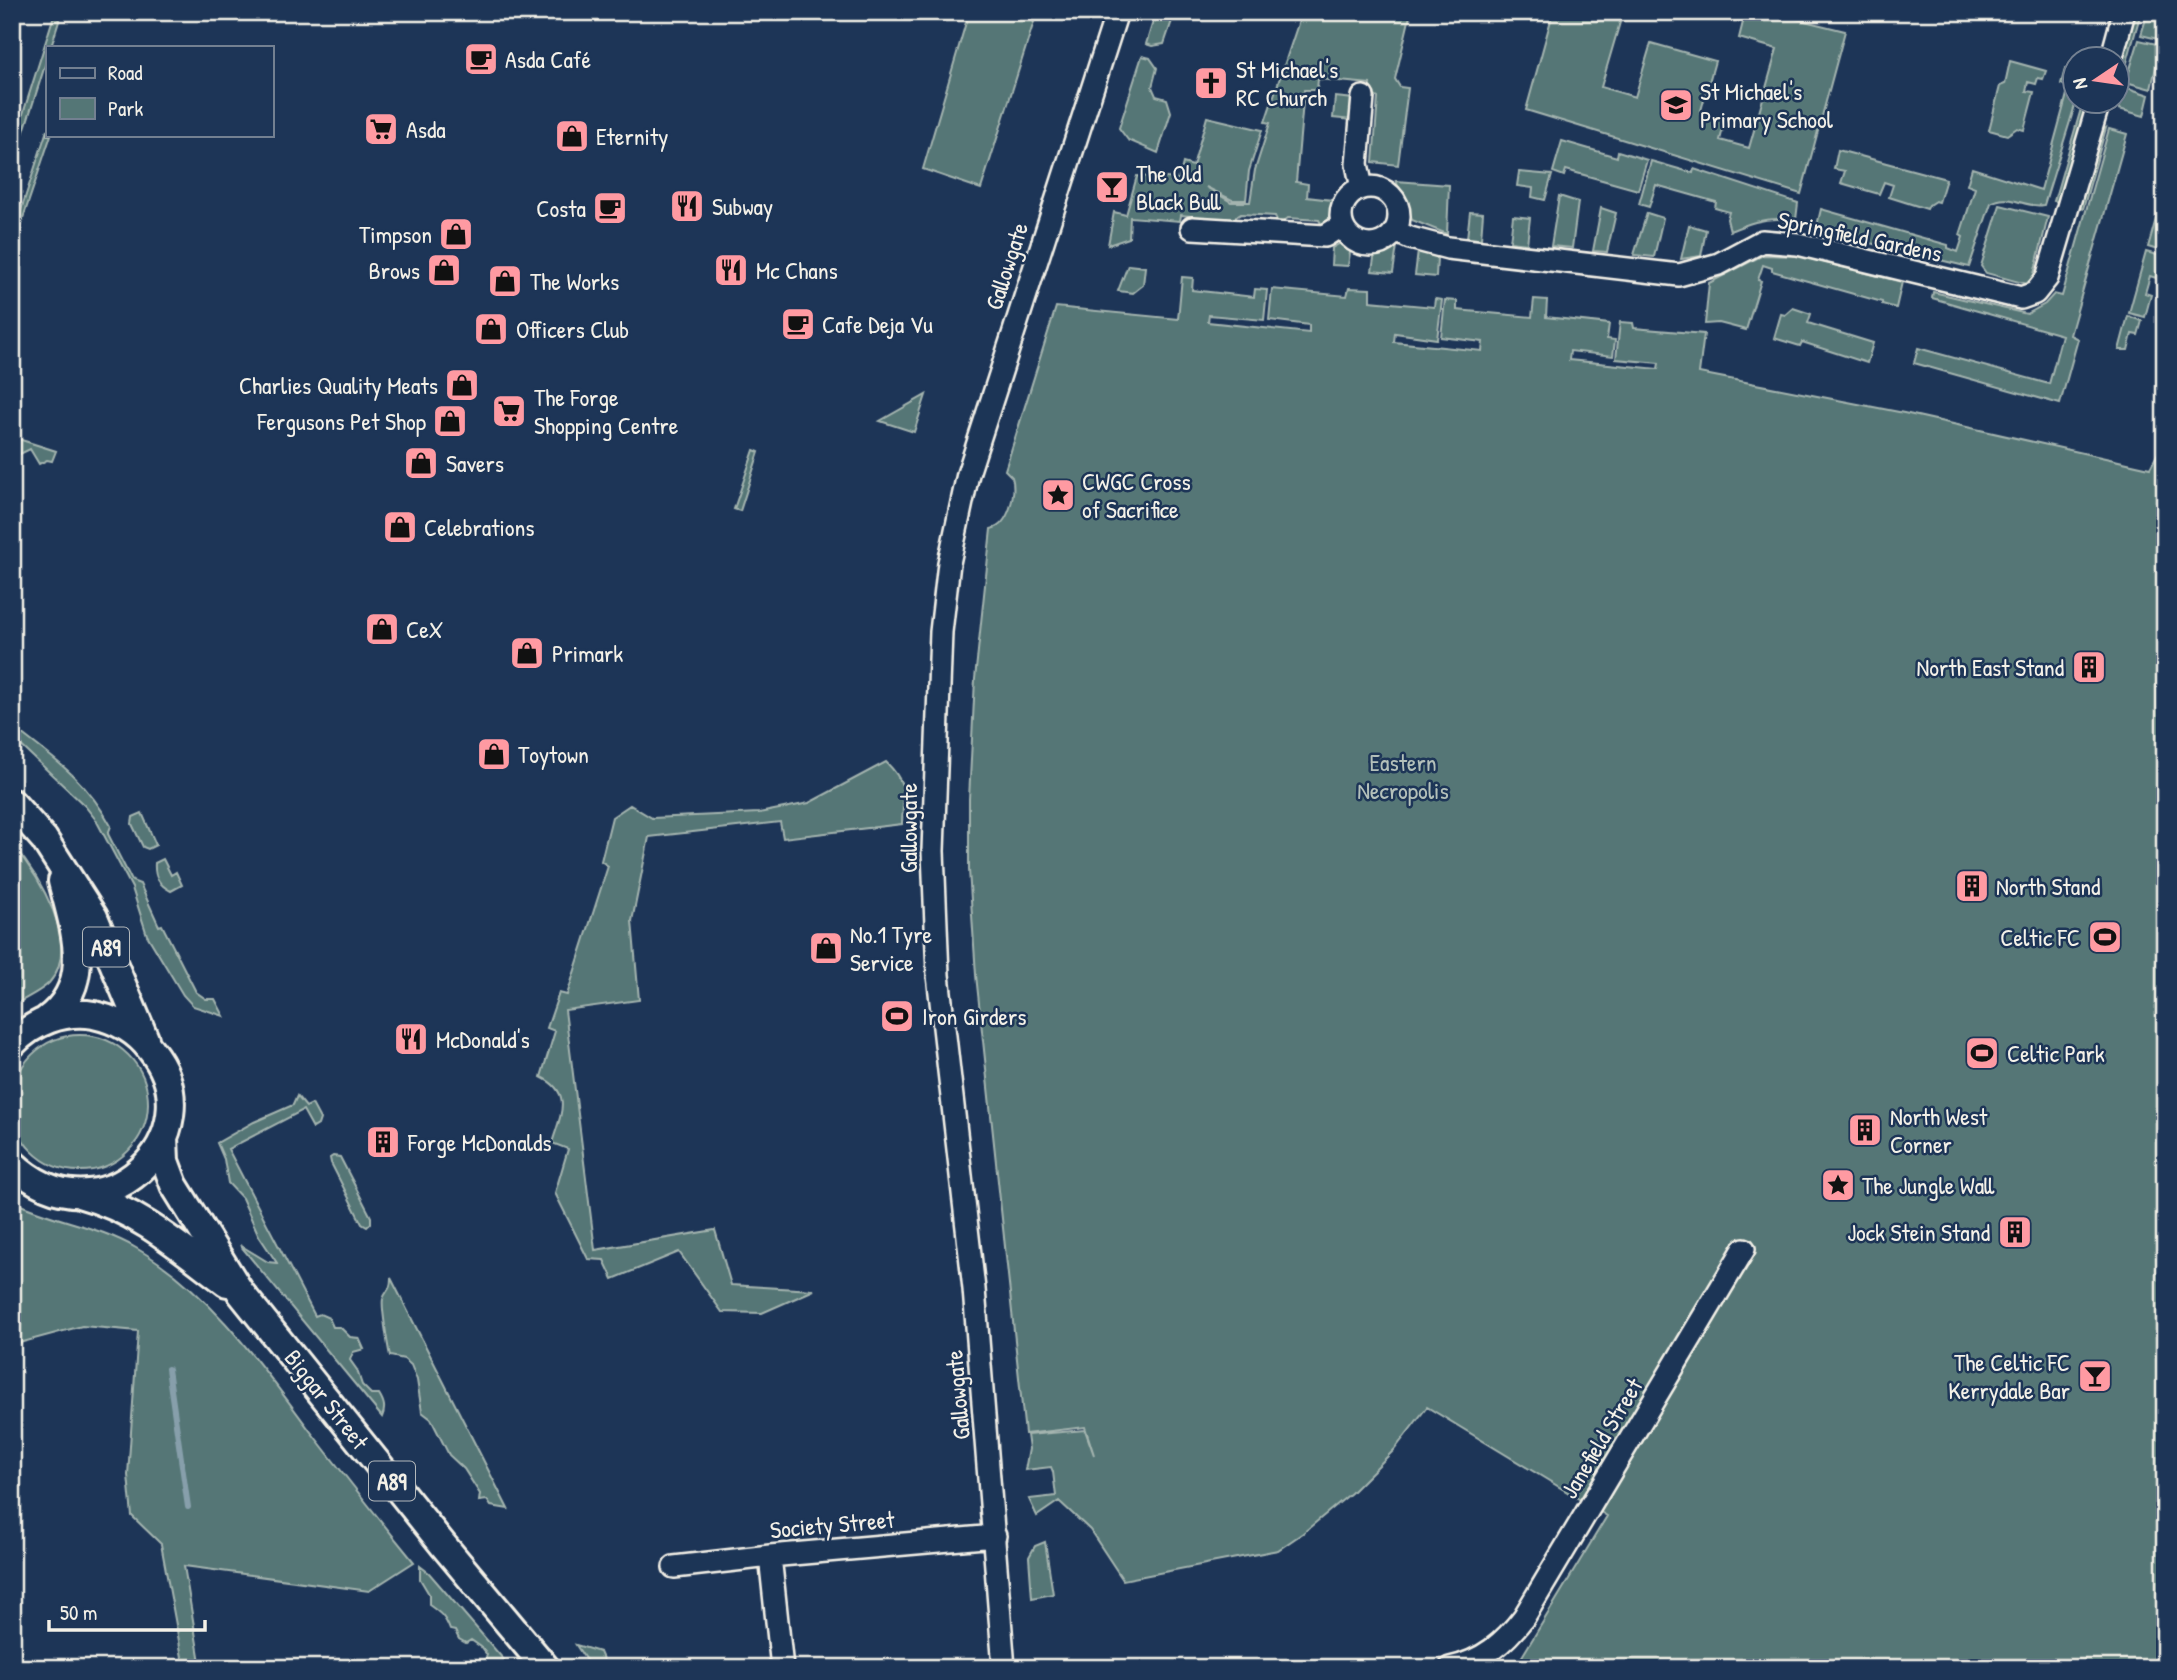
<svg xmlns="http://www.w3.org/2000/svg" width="2177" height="1680" font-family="'Patrick Hand',sans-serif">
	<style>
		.green { fill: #547676; stroke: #a4b4af; stroke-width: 2 }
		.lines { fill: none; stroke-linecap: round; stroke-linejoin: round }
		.stream { stroke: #879fab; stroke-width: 6 }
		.minor-casing { stroke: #f4f1e8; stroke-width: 26 }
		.major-casing { stroke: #f4f1e8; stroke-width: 32 }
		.minor { stroke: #1d3557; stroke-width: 21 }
		.major { stroke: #1d3557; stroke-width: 26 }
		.labels { text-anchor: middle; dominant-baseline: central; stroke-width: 5; stroke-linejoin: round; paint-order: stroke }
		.shield { fill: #1d3557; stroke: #b4b9bc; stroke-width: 2 }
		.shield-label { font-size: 23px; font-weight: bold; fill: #f4f1e8 }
		.poi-label { font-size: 24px; fill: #f4f1e8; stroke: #1d3557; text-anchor: start }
		.street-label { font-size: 24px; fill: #f4f1e8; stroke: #1d3557 }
		.park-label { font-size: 24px; fill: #b4c0ba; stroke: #1d3557 }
	</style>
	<rect width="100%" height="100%" fill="#1d3557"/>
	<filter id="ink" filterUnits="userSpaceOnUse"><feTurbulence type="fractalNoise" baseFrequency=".0143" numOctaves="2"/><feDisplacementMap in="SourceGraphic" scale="14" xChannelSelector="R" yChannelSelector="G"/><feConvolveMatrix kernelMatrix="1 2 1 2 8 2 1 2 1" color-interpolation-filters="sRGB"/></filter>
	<g filter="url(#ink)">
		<path class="green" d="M55,12H59L60,18L51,47H47V59L12,169V149Z
			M969,12H1037L981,189L923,169Z
			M1156,12H1175L1164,44L1152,46L1146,44Z
			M1302,12H1411L1395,79L1400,87L1408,88L1398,165L1373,162L1378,98L1369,92L1370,84L1318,79L1317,90H1304L1296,182L1308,184L1307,197L1332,200V231L1325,230L1319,220L1288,218L1279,225L1275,216L1241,214L1231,220L1181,215L1180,221L1130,217L1129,238L1108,245L1114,212L1126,215L1137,176L1179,179L1183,163L1193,166L1207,117L1262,130L1249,171L1246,200H1232L1206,187L1231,202H1250L1255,170L1270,123L1265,122Z
			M1543,12H1623L1601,87L1635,97L1651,43L1715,61L1700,114L1725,121L1720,140L1749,148L1777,49L1739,38L1744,18L1753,20L1755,12H1784V16L1845,31L1801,194L1526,110L1552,16Z
			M2135,12H2141L2118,94V71Z
			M2148,12H2165L2162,40L2141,35Z
			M2139,40L2161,45L2151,89L2126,82Z
			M1142,56L1150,58L1157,68L1152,87L1156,96L1167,99L1171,112L1158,153L1128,140L1119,128Z
			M2010,61L2046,71L2043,79L2038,78L2036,84L2028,82L2026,91L2034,92L2024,130L2017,128L2007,135L1989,130L2000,86L2005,84Z
			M2065,69L2075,72L2076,102L2044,205C2024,209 2010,192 1991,203L1969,267L1816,230L1821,209L1948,245V248L1958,252L1963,237L1960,235L1975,188L1967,185L1972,168L2041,190L2069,87L2061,84Z
			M2125,87L2149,95L2144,116L2119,109Z
			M1335,97L1354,99L1352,120L1333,118Z
			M2083,102H2090L2060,202L2054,201Z
			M2106,128L2083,209L2077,207L2099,133Z
			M2109,129L2127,134L2070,335L2078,339L2060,404L1914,363L1918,348L2049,384L2062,335L1932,298L1933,292L2027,314L2045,304L2054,294L2062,296Z
			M47,130V135H51L17,236L13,235Z
			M1562,141L1617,157L1618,151L1647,160L1638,190L1566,170L1564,176L1553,172Z
			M1838,150L1946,179L1939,202L1935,201L1929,205L1927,209L1889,197L1893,185L1884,182L1879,194L1841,183L1845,171L1834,169Z
			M1651,161L1693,173L1694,169L1798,203L1795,228L1789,227L1781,219C1763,218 1747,224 1730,231L1727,219L1729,212L1715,208L1716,202L1656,185L1649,207L1639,204Z
			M1519,172L1552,175L1545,200L1532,197L1533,188L1517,186Z
			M1396,181L1449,185L1447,234L1412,220Z
			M2165,187V248L2164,252L2148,247Z
			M1559,196L1578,202L1572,248L1551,246Z
			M2000,205L2048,217L2033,278L2026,284L1986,273L1981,266Z
			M1601,208L1616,213L1607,252L1593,251Z
			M1470,212L1483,213L1481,239L1467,238Z
			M1647,213L1663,218L1654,257L1634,255Z
			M1513,216L1530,218L1527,244L1510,242Z
			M1689,225L1706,230L1701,256L1681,259Z
			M1344,241L1351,246L1348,266L1331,265L1332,248Z
			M1397,246L1393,273L1372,271L1375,252Z
			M1418,251L1437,257L1436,277L1415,275Z
			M2146,252L2161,256L2156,278L2150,276L2145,293L2151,295L2145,317L2129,313Z
			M1763,255L1799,256L1902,282L1896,308L1882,304V302L1772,271V268L1763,265L1758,280L1761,281L1746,330L1719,323L1705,324L1709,283Z
			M1128,265L1145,267L1143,285L1133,293L1118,291Z
			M1182,277L1193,278L1192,290L1254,297L1255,289L1267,290L1264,320L1209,315L1208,322L1309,333V325L1269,320L1272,289L1347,296L1349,288L1370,289V301L1434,307L1435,299L1442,300L1437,339L1395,333L1394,342L1482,351L1483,342L1441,337L1445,300L1457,301V310L1532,317L1534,299L1547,300L1546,317L1609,324L1607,339L1615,340L1613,356L1570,351L1569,360L1658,369L1659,363L1616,359L1620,322L1633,323L1634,328L1704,334L1699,373L1904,413L2150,468L2165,440V1668H1515L1607,1516L1427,1407L1394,1450L1351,1493L1303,1533L1278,1550L1123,1580L1090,1530L1059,1501L1037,1516L1029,1499L1056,1496L1053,1472L1051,1467L1025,1470L1029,1449L1027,1435L1085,1430L1094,1455L1085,1427L1025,1434L976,975L969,870V799L975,679L991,529C1009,526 1017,492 1012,477L1005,470L1056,307L1178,319Z
			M1793,308L1811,314L1808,323L1873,343L1867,363L1802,342L1800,346L1774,338L1781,314L1785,315Z
			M2128,316L2142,321L2138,335L2132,334L2128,350H2119Z
			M926,395L914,432L880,421Z
			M12,437L56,451L52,461L47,460L39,464L30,449L12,458Z
			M754,450L759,452L740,511L734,509Z
			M12,726C53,758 86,779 111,826L108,834L132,881L140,884L159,926L162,925L196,992L206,999H215L224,1016L193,1006L183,995L147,935L132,888L96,820L85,806L12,737Z
			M886,762C909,785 903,793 902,824L783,838L780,822L649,837L632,921L639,1000L565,1010L595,1250L715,1230L731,1285L814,1290L762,1313L722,1312L679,1252L613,1279L604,1260L588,1259L555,1193L568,1149L552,1143C560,1116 574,1093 541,1077L555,1031L547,1028L559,993L567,995L608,866L601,861L612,817L630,805L652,818L759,813L809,803Z
			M142,813L156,845L148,849L143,847L132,824L133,817Z
			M12,844C38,875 83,944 49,983C39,993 24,998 12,1007Z
			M163,859L171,875L176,872L182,885L171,891C159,885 154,877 155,863Z
			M12 1103a68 68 0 1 1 136 0a68 68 0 1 1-136 0Z
			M297,1096L306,1107L312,1104L320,1119L318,1125L313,1128L303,1110L228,1149L315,1316L320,1314L329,1318L333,1327H340L350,1337L359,1338L364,1349L353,1352L350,1360L357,1370L362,1385L371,1394H379C384,1402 386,1408 382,1417L240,1245L268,1262L277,1263L259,1236L242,1198L228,1183L224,1159L217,1143L254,1122L293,1105Z
			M333,1156L340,1157L371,1217V1223L367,1227L362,1224L331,1163L330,1158Z
			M12,1201C52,1221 97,1225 136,1248C210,1291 261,1365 311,1432C345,1476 379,1519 414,1562L369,1591L184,1566L201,1668H184L161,1544L132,1516L128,1475L138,1331L82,1326L12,1345Z
			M391,1278L508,1509L491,1506L487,1500L479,1501L480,1494L464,1469L449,1455L431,1419L422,1412L417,1380L411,1365L404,1359L390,1356C388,1347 381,1305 383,1299C386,1290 391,1291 391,1278Z
			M1045,1542L1053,1594L1032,1598L1029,1557L1035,1546Z
			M420,1566L429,1573L511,1668H500L485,1660L487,1655L481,1647L471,1640L466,1643L459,1639L455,1631L450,1630C445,1616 440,1613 429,1605V1594L420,1579Z
			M576,1645L600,1652L607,1668H591Z"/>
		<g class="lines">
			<path class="stream" d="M168,1369L188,1507"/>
			<g class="minor-casing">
				<path id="minor" d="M2111,60L2124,12
					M1341 216a29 29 0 1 1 58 0a29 29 0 1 1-58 0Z
					M1362,188L1357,164L1363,97
					M1192,228L1325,236L1342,225
					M1395,231L1410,238L1448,248L1679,275L1719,264L1762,241L1798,244L2021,298L2035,293L2047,278L2099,102
					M770,1556L782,1668
					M674,1567L770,1556L995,1536
					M1004,1668L974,1289L938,975L933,851L941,632L949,563L968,474L1117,12
					M1450,1668C1483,1661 1504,1643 1524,1617L1744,1249"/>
			</g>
			<g class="major-casing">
				<path id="major" d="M12,803L44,839L94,917L145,1039
					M46,1020C95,985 74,929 62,881
					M12,1044C33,1022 63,1010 94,1015C117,1020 137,1031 151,1050C218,1134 101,1249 12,1163
					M164,1137L165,1161L174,1185L241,1293L444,1546L546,1668
					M82,1195C138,1210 182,1249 227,1283"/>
			</g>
			<use href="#minor" class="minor"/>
			<use href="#major" class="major"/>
		</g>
	</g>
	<defs>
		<g id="cafe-square" transform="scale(1.75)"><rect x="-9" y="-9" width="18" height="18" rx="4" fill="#ff9aa2" stroke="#1d3557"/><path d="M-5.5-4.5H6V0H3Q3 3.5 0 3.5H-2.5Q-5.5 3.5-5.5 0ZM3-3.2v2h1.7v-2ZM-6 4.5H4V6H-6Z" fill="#111"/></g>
		<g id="church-square" transform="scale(1.75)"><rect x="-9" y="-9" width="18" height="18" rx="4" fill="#ff9aa2" stroke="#1d3557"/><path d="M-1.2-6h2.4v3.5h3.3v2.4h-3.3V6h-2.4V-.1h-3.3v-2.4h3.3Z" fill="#111"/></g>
		<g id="school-square" transform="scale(1.75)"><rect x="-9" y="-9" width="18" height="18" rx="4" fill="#ff9aa2" stroke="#1d3557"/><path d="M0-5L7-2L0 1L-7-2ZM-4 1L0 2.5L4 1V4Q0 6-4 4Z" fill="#111"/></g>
		<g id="supermarket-square" transform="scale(1.75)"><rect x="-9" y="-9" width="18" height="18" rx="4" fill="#ff9aa2" stroke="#1d3557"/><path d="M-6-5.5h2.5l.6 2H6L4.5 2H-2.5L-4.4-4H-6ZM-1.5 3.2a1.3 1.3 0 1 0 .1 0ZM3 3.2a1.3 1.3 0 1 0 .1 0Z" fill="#111"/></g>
		<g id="shop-square" transform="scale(1.75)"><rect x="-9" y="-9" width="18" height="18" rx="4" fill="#ff9aa2" stroke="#1d3557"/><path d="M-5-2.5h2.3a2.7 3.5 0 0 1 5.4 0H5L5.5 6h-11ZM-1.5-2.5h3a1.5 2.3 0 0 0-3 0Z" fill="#111"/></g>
		<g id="bar-square" transform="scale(1.75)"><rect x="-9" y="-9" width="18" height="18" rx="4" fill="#ff9aa2" stroke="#1d3557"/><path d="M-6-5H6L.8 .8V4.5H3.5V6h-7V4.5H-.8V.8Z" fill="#111"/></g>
		<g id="restaurant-square" transform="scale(1.75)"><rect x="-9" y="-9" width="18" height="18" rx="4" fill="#ff9aa2" stroke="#1d3557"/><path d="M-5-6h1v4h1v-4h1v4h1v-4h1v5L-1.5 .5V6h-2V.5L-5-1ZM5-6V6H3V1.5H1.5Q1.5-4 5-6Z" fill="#111"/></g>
		<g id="sight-square" transform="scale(1.75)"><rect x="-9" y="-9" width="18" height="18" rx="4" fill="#ff9aa2" stroke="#1d3557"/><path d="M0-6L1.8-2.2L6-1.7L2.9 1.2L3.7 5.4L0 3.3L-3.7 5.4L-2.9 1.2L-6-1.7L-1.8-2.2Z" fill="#111"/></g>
		<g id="building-square" transform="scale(1.75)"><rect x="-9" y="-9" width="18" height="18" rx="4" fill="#ff9aa2" stroke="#1d3557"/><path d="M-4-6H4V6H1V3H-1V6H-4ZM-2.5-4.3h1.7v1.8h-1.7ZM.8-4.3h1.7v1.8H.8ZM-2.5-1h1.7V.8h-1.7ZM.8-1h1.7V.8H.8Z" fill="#111"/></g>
		<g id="stadium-square" transform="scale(1.75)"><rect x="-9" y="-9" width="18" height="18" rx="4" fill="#ff9aa2" stroke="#1d3557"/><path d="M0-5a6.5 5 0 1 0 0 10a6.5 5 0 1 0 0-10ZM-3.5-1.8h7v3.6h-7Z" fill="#111"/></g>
	</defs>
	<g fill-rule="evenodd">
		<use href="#cafe-square" x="481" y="59"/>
		<use href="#church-square" x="1211" y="83"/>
		<use href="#school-square" x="1676" y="105"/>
		<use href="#supermarket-square" x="381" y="129"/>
		<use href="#shop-square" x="572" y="136"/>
		<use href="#bar-square" x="1112" y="187"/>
		<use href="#restaurant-square" x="687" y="206"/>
		<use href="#cafe-square" x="610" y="208"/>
		<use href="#shop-square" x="456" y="234"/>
		<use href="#shop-square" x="444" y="270"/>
		<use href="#restaurant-square" x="731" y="270"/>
		<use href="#shop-square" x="505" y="281"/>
		<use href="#cafe-square" x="798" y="324"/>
		<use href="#shop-square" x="491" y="329"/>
		<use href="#shop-square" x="462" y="385"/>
		<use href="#supermarket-square" x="509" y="411"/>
		<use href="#shop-square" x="450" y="421"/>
		<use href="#shop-square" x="421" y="463"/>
		<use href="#sight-square" x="1058" y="495"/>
		<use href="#shop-square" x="400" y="527"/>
		<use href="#shop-square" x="382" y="629"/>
		<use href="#shop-square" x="527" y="653"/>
		<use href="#building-square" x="2089" y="667"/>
		<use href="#shop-square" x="494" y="754"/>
		<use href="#building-square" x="1972" y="886"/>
		<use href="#stadium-square" x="2105" y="937"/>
		<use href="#shop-square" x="826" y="948"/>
		<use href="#stadium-square" x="897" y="1016"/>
		<use href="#restaurant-square" x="411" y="1039"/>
		<use href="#stadium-square" x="1982" y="1053"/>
		<use href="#building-square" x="1865" y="1130"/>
		<use href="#building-square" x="383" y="1142"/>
		<use href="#sight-square" x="1838" y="1185"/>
		<use href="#building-square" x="2015" y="1232"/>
		<use href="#bar-square" x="2095" y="1376"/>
	</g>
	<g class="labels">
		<g class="shield">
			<rect x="83" y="927.5" width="46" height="39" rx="5"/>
			<rect x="369" y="1461.5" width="46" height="39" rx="5"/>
		</g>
		<g class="shield-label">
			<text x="106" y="947">A89</text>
			<text x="392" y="1481">A89</text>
		</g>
		<g class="poi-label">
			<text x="505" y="59">Asda Café</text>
			<text x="1236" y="69">St Michael's<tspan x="1236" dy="28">RC Church</tspan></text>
			<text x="1700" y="91">St Michael's<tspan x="1700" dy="28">Primary School</tspan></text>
			<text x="406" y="129">Asda</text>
			<text x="596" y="136">Eternity</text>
			<text x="1136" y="173">The Old<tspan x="1136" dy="28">Black Bull</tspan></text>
			<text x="712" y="206">Subway</text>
			<text x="586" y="208" text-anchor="end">Costa</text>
			<text x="432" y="234" text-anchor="end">Timpson</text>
			<text x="420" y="270" text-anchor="end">Brows</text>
			<text x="756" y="270">Mc Chans</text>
			<text x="530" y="281">The Works</text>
			<text x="822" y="324">Cafe Deja Vu</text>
			<text x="516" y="329">Officers Club</text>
			<text x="438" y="385" text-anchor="end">Charlies Quality Meats</text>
			<text x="534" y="397">The Forge<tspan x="534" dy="28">Shopping Centre</tspan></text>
			<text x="426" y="421" text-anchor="end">Fergusons Pet Shop</text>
			<text x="446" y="463">Savers</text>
			<text x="1082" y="481">CWGC Cross<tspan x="1082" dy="28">of Sacrifice</tspan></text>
			<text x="424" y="527">Celebrations</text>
			<text x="406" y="629">CeX</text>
			<text x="552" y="653">Primark</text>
			<text x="2064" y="667" text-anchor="end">North East Stand</text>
			<text x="518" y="754">Toytown</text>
			<text x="1996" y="886">North Stand</text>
			<text x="850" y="934">No.1 Tyre<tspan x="850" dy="28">Service</tspan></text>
			<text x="2080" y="937" text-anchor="end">Celtic FC</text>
			<text x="922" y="1016">Iron Girders</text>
			<text x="436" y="1039">McDonald's</text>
			<text x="2007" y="1053">Celtic Park</text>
			<text x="1890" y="1116">North West<tspan x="1890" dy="28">Corner</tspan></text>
			<text x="408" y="1142">Forge McDonalds</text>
			<text x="1862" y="1185">The Jungle Wall</text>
			<text x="1990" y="1232" text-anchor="end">Jock Stein Stand</text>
			<text x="2070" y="1362" text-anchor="end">The Celtic FC<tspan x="2070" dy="28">Kerrydale Bar</tspan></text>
		</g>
		<g class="street-label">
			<text transform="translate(1860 236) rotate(12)">Springfield Gardens</text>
			<text transform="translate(1006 266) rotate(-72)">Gallowgate</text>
			<text transform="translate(908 828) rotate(-90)">Gallowgate</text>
			<text transform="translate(957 1395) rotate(-95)">Gallowgate</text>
			<text transform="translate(327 1399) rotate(52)">Biggar Street</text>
			<text transform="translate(1601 1438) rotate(-59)">Janefield Street</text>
			<text transform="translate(832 1524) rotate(-5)">Society Street</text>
		</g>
		<g class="park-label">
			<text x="1403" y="762">Eastern<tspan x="1403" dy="28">Necropolis</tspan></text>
		</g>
	</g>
	<rect width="2177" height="1680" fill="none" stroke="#1d3557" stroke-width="42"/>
	<rect x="21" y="21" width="2135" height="1638" fill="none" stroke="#f4f1e8" stroke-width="2.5" filter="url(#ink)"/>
	<rect x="46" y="46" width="228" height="91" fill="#1d3557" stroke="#738091" stroke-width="2"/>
	<rect x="60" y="68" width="35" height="10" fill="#1d3557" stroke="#738091" stroke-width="2"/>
	<text x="108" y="80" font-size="21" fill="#f4f1e8">Road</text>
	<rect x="60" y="98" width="35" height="21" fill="#547676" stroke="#738091" stroke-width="2"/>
	<text x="108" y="116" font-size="21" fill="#f4f1e8">Park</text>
	<g transform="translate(2096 80) rotate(257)"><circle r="33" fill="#1d3557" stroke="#738091" stroke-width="2"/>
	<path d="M0-5L12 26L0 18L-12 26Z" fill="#ff9aa2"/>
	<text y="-10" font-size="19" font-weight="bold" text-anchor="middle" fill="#f4f1e8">N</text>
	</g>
	<path d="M49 1620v10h156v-10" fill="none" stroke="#f4f1e8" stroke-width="3.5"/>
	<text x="60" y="1620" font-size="21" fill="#f4f1e8" stroke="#1d3557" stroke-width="5" paint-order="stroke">50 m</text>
</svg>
